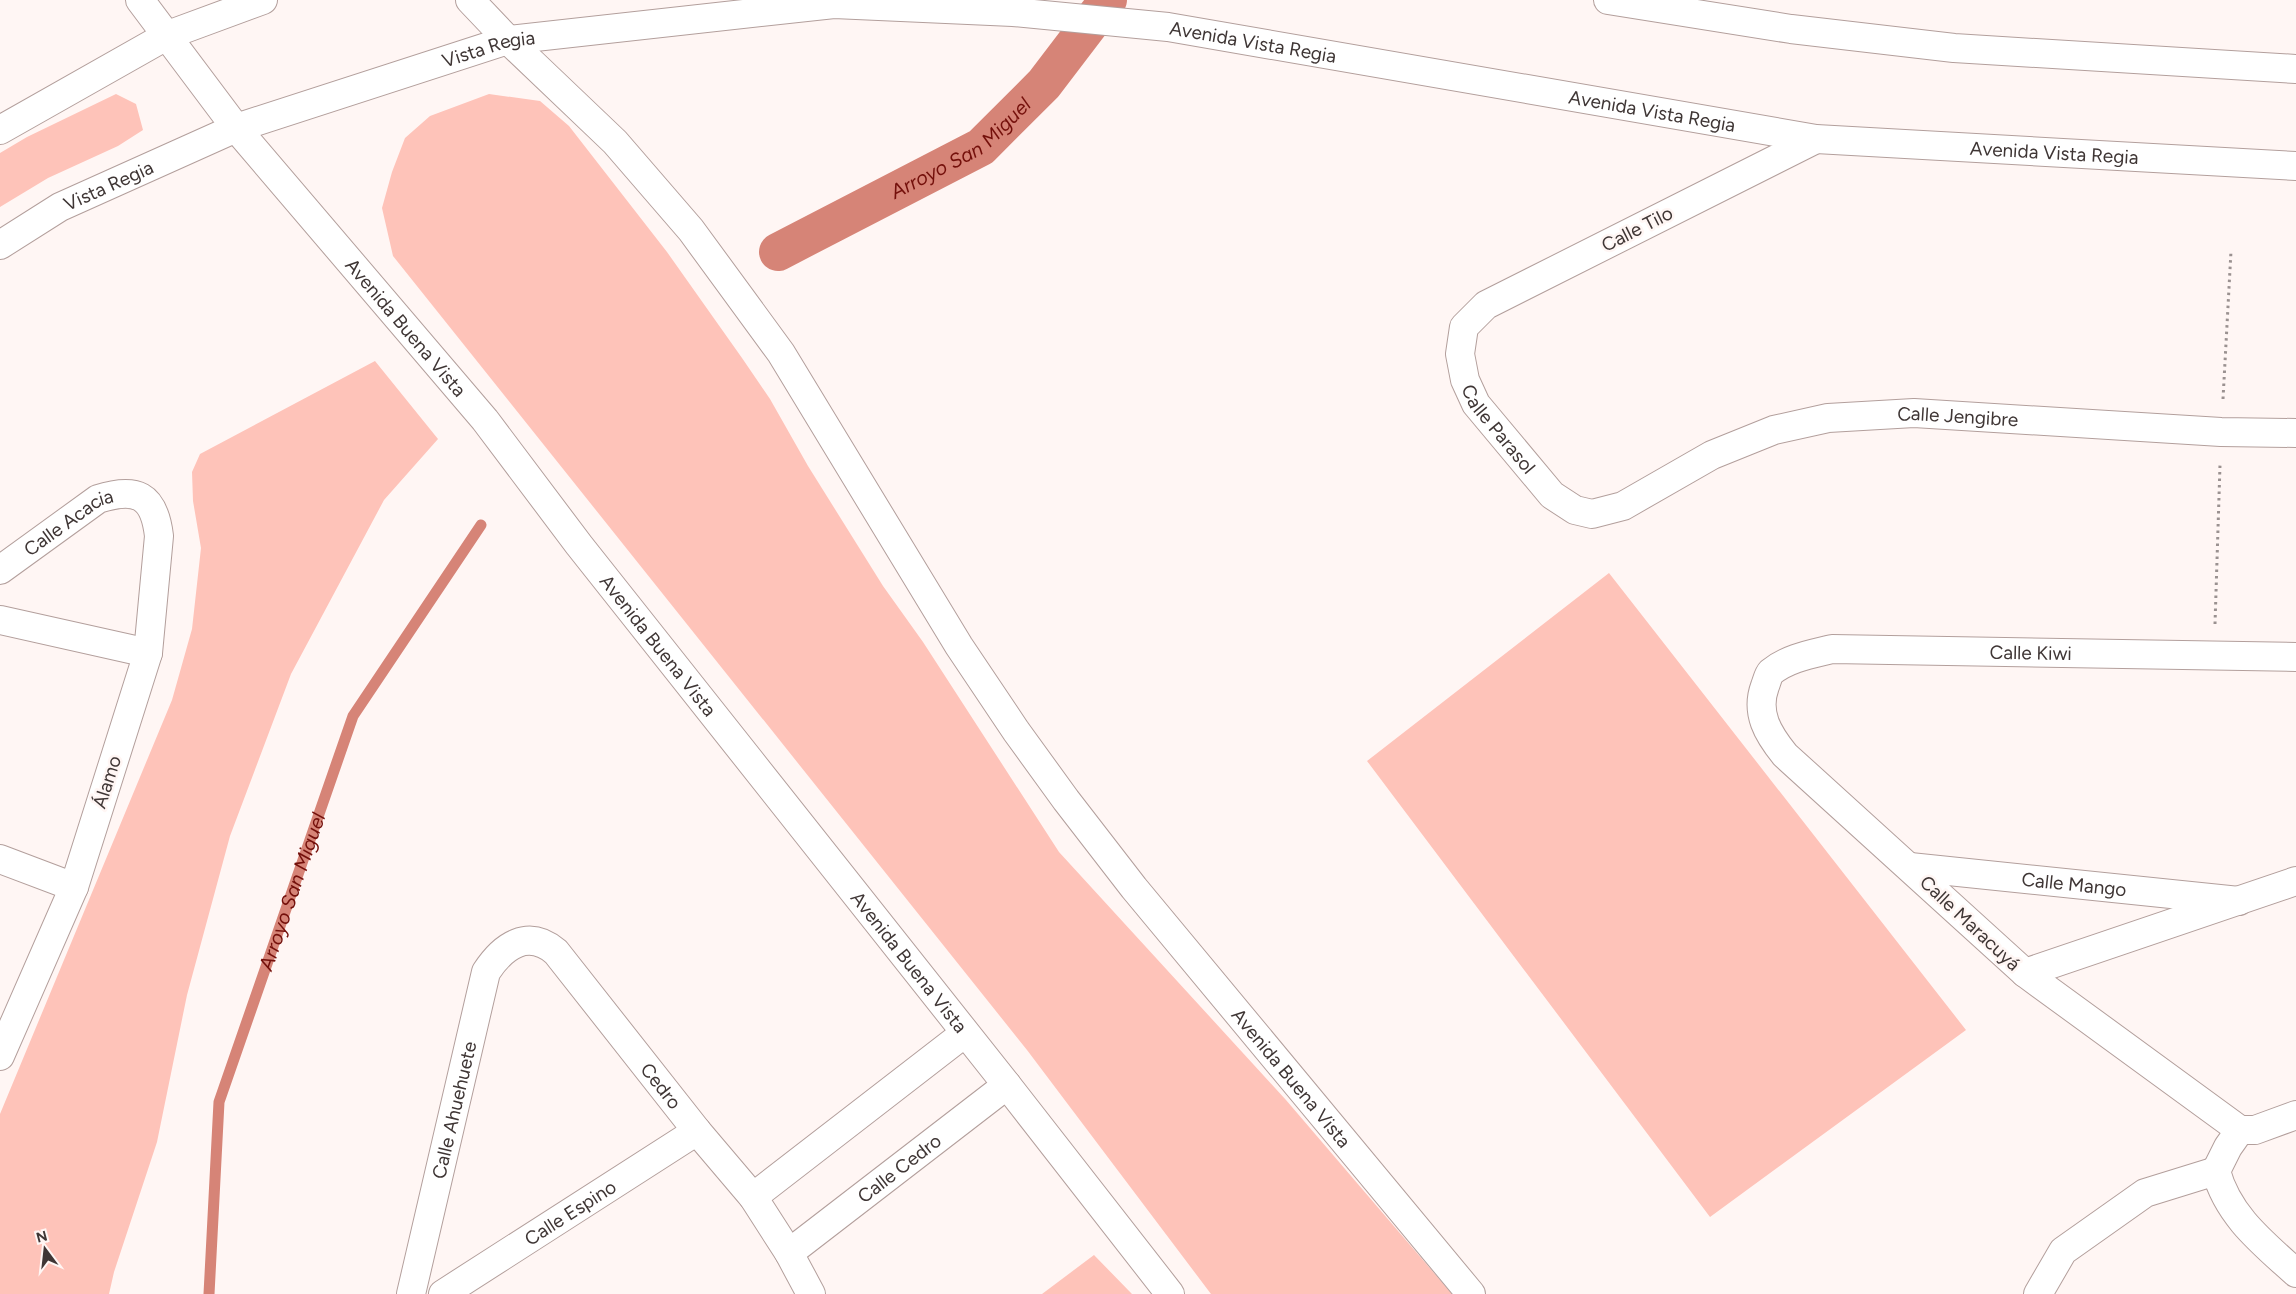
<svg xmlns="http://www.w3.org/2000/svg" width="2296" height="1294" font-family="Figtree,sans-serif">
	<style>
		.green { fill: #fec3b9 }
		.lines { fill: none; stroke-linecap: round; stroke-linejoin: round }
		.stream { stroke: #d68477; stroke-width: 11 }
		.canal { stroke: #d68477; stroke-width: 38 }
		.minor-casing { stroke: #b39f9c; stroke-width: 30 }
		.path { stroke: #9a9190; stroke-width: 3; stroke-dasharray: 2.5 4; stroke-linecap: butt }
		.minor { stroke: #fff; stroke-width: 28 }
		.labels { text-anchor: middle; dominant-baseline: central; stroke-width: 5; stroke-linejoin: round; paint-order: stroke }
		.street-label { font-size: 19px; fill: #3f3635; stroke: #fff6f4 }
		.water-label { font-size: 20px; font-style: italic; fill: #74100b; stroke: #fff6f4 }
	</style>
	<rect width="100%" height="100%" fill="#fff6f4"/>
	<path class="green" d="M116,94L136,104L143,130L118,146L48,178L0,207V153L27,137Z
		M489,94L540,101L569,126L667,252L742,358L770,399L808,466L883,586L923,642L1059,852L1286,1100L1452,1294H1211L1027,1050L393,256L382,208L392,172L405,138L430,116Z
		M375,361L438,439L384,500L291,674L230,836L187,995L157,1142L114,1272L109,1294H0V1114L172,700L192,629L201,548L193,501L192,472L200,454Z
		M1609,573L1966,1030L1710,1217L1367,761Z
		M1094,1255L1132,1294H1042Z"/>
	<g class="lines">
		<path class="stream" id="s1" d="M209,1294L219,1102L353,716L481,525"/>
		<path class="canal" id="s2" d="M778,252L981,147L1044,84L1108,0"/>
		<g class="minor-casing">
			<g id="minor">
				<path id="s3" d="M140,0L236,128L485,420L579,545L1007,1085L1170,1294"/>
				<path id="s4" d="M470,0L508,40L615,142L691,230L781,353L959,646L1016,731L1066,800L1134,888L1471,1294"/>
				<path d="M1608,0L1791,29L1954,48L2296,69"/>
				<path d="M0,130L168,35L263,0"/>
				<path id="s5" d="M1816,139L1486,305L1464,327L1460,354L1465,380L1476,404L1552,495L1575,510L1592,514L1623,506L1712,455L1774,430L1828,418L1914,413L2221,432L2296,433"/>
				<path id="s6" d="M0,245L60,207L236,128L508,40L834,4L1013,12L1168,27L1816,139L2296,166"/>
				<path id="s7" d="M0,570L98,499C136,487 154,494 159,536L148,653L74,887L0,1056"/>
				<path d="M0,620L148,653"/>
				<path d="M0,859L74,887"/>
				<path id="s8" d="M1910,867L2239,901"/>
				<path d="M2025,973L2296,881"/>
				<path id="s9" d="M2240,1130L2025,973L1785,755C1768,734 1755,713 1765,686C1767,681 1768,675 1771,672C1788,658 1812,654 1832,649L2296,657"/>
				<path d="M2240,1130L2228,1147L2216,1171C2228,1216 2263,1243 2296,1273"/>
				<path d="M2240,1130H2255L2296,1115"/>
				<path d="M753,1197L965,1033"/>
				<path id="s10" d="M789,1253L1007,1085"/>
				<path id="s11" d="M411,1294L486,972C503,946 528,928 556,952L697,1131L753,1197L789,1253L811,1294"/>
				<path id="s12" d="M443,1294L697,1131"/>
				<path d="M2038,1294L2063,1251L2145,1193L2216,1171"/>
			</g>
		</g>
		<path class="path" d="M2223,399L2231,251
			M2215,624L2220,465"/>
		<use href="#minor" class="minor"/>
	</g>
	<g class="labels">
		<g class="street-label">
			<text stroke="none"><textPath href="#s6" startOffset="1299">Avenida Vista Regia</textPath></text>
			<text stroke="none"><textPath href="#s6" startOffset="529">Vista Regia</textPath></text>
			<text stroke="none"><textPath href="#s6" startOffset="1704">Avenida Vista Regia</textPath></text>
			<text stroke="none"><textPath href="#s6" startOffset="2109">Avenida Vista Regia</textPath></text>
			<text stroke="none"><textPath href="#s6" startOffset="124">Vista Regia</textPath></text>
			<text transform="translate(1637 229) rotate(-27)">Calle Tilo</text>
			<text stroke="none"><textPath href="#s3" startOffset="422">Avenida Buena Vista</textPath></text>
			<text stroke="none"><textPath href="#s5" startOffset="1031">Calle Jengibre</textPath></text>
			<text stroke="none"><textPath href="#s5" startOffset="514">Calle Parasol</textPath></text>
			<text stroke="none"><textPath href="#s7" startOffset="84">Calle Acacia</textPath></text>
			<text stroke="none"><textPath href="#s3" startOffset="828">Avenida Buena Vista</textPath></text>
			<text stroke="none"><textPath href="#s9" startOffset="946">Calle Kiwi</textPath></text>
			<text transform="translate(107 782) rotate(-72)">Álamo</text>
			<text stroke="none"><textPath href="#s8" startOffset="165">Calle Mango</textPath></text>
			<text transform="translate(1970 923) rotate(43)">Calle Maracuyá</text>
			<text stroke="none"><textPath href="#s3" startOffset="1232">Avenida Buena Vista</textPath></text>
			<text stroke="none"><textPath href="#s4" startOffset="1360">Avenida Buena Vista</textPath></text>
			<text stroke="none"><textPath href="#s11" startOffset="586">Cedro</textPath></text>
			<text stroke="none"><textPath href="#s11" startOffset="189">Calle Ahuehuete</textPath></text>
			<text stroke="none"><textPath href="#s10" startOffset="139">Calle Cedro</textPath></text>
			<text stroke="none"><textPath href="#s12" startOffset="151">Calle Espino</textPath></text>
		</g>
		<g class="water-label">
			<text stroke="none"><textPath href="#s2" startOffset="211">Arroyo San Miguel</textPath></text>
			<text stroke="none"><textPath href="#s1" startOffset="415">Arroyo San Miguel</textPath></text>
		</g>
	</g>
	<g transform="translate(45 1249) rotate(345)" stroke="#fff6f4" stroke-width="4" paint-order="stroke">
	<path d="M0-4L9 19L0 12L-9 19Z" fill="#3f3635"/>
	<text y="-8" font-size="14" font-weight="bold" text-anchor="middle" fill="#3f3635">N</text>
	</g>
</svg>
